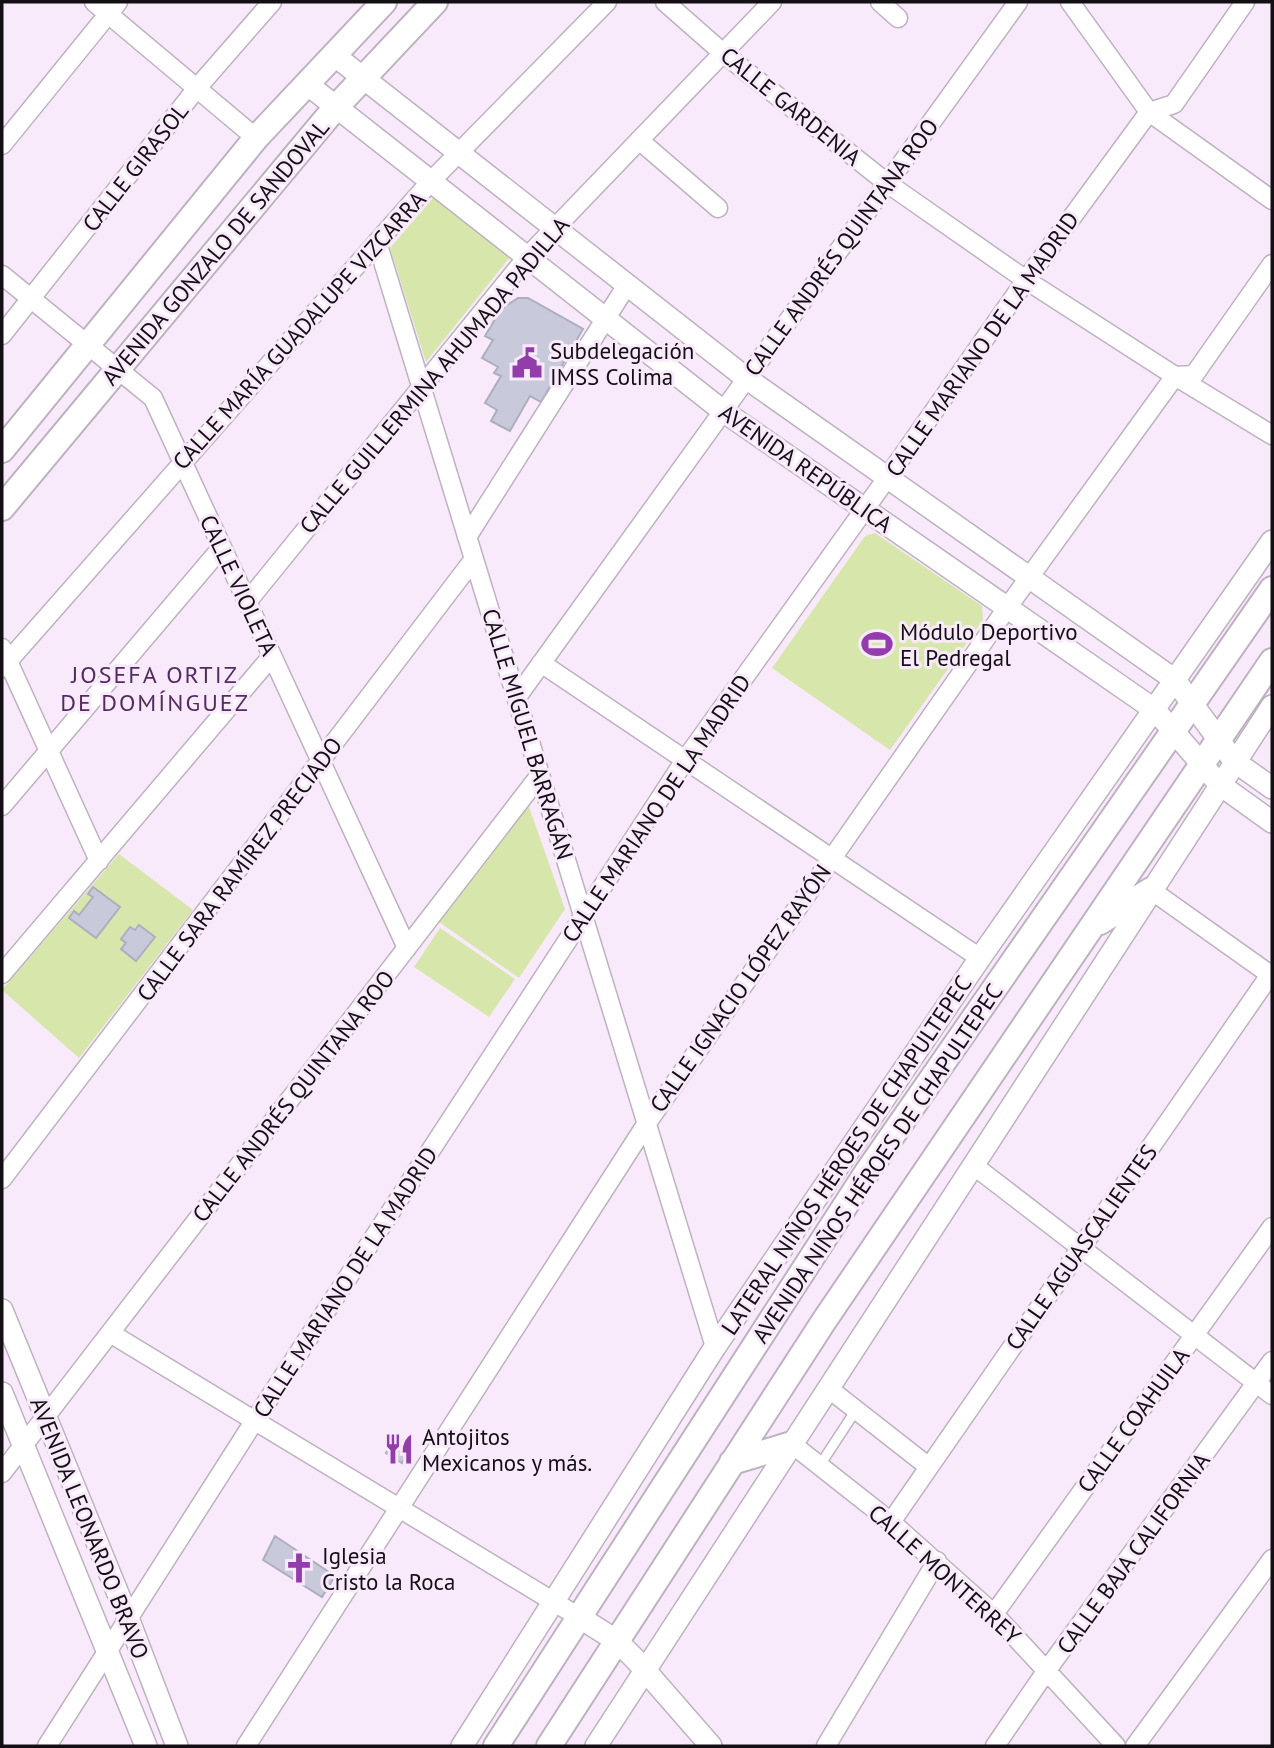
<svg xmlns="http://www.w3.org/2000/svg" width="1274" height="1748" font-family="'PT Sans',sans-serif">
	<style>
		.green { fill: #d7e7ab }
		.building { fill: #c9c9dc; stroke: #aeaec1; stroke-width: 2 }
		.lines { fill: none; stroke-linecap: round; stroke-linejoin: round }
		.service-casing { stroke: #beb1c1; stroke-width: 12 }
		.minor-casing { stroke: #beb1c1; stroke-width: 21 }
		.tertiary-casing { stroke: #beb1c1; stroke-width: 24 }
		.secondary-casing { stroke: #beb1c1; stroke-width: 28 }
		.service { stroke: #fff; stroke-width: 9 }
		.minor { stroke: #fff; stroke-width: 18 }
		.tertiary { stroke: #fff; stroke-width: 21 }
		.secondary { stroke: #fff; stroke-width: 24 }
		.labels { text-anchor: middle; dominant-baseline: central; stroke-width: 6; stroke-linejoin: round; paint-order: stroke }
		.street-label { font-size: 23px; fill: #140f14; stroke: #f8eafa }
		.poi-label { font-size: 23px; fill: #140f14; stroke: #f8eafa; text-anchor: start }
		.neighbourhood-label { font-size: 24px; letter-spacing: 2px; fill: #542b61; stroke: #f8eafa }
	</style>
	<rect width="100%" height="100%" fill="#f8eafa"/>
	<path class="green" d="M434,197L510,257L426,362L390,248Z
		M875,533L982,606L983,620L890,750L772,668L865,536Z
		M528,804L565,909L519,978L439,922Z
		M119,854L193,910L79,1058L2,990Z
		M440,928L515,979L489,1017L414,967Z"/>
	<path class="building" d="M518,298H528L583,329L541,402L530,396L510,431L491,421L497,410L485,403L501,376L494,373L498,367L482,358L493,340L485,336L501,309Z
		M93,887L120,907L96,938L69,918L74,911L79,915L93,897L88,894Z
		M139,925L155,937L136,961L121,949L126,943L121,939L130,927L135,930Z
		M396,1437L412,1446L402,1463L386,1453Z
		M275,1536L335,1576L322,1597L263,1560Z"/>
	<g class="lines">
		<g class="service-casing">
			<path id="service" d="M820,1465L856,1410"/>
		</g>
		<g class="minor-casing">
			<path id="minor" d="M94,2L256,138
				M665,2L723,53L887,183L1026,280L1175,376L1272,435
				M880,2L898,18
				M1070,2L1149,112L1272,200
				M639,140L718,208
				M2,145L118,2
				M377,242L715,1347
				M2,275L153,398L407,948
				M2,335L197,88L272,2
				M467,537L627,285
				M247,602L527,257L772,2
				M2,648L99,861
				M541,663L980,958
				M2,668L431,181L607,2
				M517,697L1018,2
				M2,806L222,547
				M1151,890L1272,976
				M2,974L272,656
				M973,1165L1272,1395
				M2,1179L474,559
				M110,1333L579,1617
				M828,1388L929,1467
				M792,1444L891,1522L994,1614L1116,1746
				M2,1473L540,775
				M891,1522L1272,972
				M994,1614L1272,1227
				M47,1746L255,1420L685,760L887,478L1026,280L1149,112L1174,104L1245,2
				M246,1746L647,1123L1007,608L1175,376L1194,375L1272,264
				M826,1746L937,1561
				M995,1746L1047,1670L1272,1361
				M1135,1746L1272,1559"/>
		</g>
		<g class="tertiary-casing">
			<path id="tertiary" d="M334,55L746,378L1175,680L1234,761L1272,788
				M307,84L723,411L1155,710L1219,784L1272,822
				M2,1310L128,1618L177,1746
				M2,1393L146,1746
				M579,1617L617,1641L636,1660L711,1746
				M462,1746L715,1347L980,958L1272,541
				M596,1746L1272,706"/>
		</g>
		<g class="secondary-casing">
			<path id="secondary" d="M2,450L256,138L384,2
				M2,508L336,107L435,2
				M1100,922L1151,890
				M732,1462L792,1444
				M496,1746L867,1172L1272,589
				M549,1746L824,1321L1272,661"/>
		</g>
		<use href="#service" class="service"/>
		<use href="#minor" class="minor"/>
		<use href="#tertiary" class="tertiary"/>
		<use href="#secondary" class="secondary"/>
	</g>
	<defs>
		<g id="civic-bare" transform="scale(2.415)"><path d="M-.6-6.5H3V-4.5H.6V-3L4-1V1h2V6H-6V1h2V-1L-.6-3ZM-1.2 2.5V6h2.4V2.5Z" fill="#923dab" stroke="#f8eafa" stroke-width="2.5" paint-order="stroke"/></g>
		<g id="stadium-bare" transform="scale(2.415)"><path d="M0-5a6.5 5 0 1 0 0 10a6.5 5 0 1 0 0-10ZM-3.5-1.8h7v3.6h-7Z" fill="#923dab" stroke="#f8eafa" stroke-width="2.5" paint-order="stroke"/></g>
		<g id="restaurant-bare" transform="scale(2.415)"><path d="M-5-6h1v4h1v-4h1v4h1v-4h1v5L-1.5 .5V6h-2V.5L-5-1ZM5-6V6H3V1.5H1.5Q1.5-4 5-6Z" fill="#923dab" stroke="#f8eafa" stroke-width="2.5" paint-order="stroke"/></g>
		<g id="church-bare" transform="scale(2.415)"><path d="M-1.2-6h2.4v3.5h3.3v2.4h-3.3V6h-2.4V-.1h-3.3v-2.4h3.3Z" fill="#923dab" stroke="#f8eafa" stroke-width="2.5" paint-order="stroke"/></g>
	</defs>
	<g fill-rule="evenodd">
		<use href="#civic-bare" x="527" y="363"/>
		<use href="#stadium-bare" x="877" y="644"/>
		<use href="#restaurant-bare" x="399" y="1449"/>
		<use href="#church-bare" x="299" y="1568"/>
	</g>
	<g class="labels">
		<g class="street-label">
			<text transform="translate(791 106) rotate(39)">CALLE GARDENIA</text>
			<text transform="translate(135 167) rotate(-52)">CALLE GIRASOL</text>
			<text transform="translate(841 247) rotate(-54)">CALLE ANDRÉS QUINTANA ROO</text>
			<text transform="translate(215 252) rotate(-50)">AVENIDA GONZALO DE SANDOVAL</text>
			<text transform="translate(299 330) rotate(-48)">CALLE MARÍA GUADALUPE VIZCARRA</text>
			<text transform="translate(982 344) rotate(-55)">CALLE MARIANO DE LA MADRID</text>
			<text transform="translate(434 375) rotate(-50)">CALLE GUILLERMINA AHUMADA PADILLA</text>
			<text transform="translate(806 468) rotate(35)">AVENIDA REPÚBLICA</text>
			<text transform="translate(239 585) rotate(65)">CALLE VIOLETA</text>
			<text transform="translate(528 734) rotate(73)">CALLE MIGUEL BARRAGÁN</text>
			<text transform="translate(656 808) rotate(-56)">CALLE MARIANO DE LA MADRID</text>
			<text transform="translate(239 869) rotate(-53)">CALLE SARA RAMÍREZ PRECIADO</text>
			<text transform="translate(740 988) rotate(-55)">CALLE IGNACIO LÓPEZ RAYÓN</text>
			<text transform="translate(293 1096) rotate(-52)">CALLE ANDRÉS QUINTANA ROO</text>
			<text transform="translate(846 1155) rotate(-56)">LATERAL NIÑOS HÉROES DE CHAPULTEPEC</text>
			<text transform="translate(877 1163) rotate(-56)">AVENIDA NIÑOS HÉROES DE CHAPULTEPEC</text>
			<text transform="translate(1081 1247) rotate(-55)">CALLE AGUASCALIENTES</text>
			<text transform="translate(345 1282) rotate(-57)">CALLE MARIANO DE LA MADRID</text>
			<text transform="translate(1133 1420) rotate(-54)">CALLE COAHUILA</text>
			<text transform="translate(90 1528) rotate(68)">AVENIDA LEONARDO BRAVO</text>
			<text transform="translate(1133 1553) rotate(-54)">CALLE BAJA CALIFORNIA</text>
			<text transform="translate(945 1574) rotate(42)">CALLE MONTERREY</text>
		</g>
		<g class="poi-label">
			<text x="550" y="350">Subdelegación<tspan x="550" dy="26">IMSS Colima</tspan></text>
			<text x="900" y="631">Módulo Deportivo<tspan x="900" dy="26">El Pedregal</tspan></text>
			<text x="422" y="1436">Antojitos<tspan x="422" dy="26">Mexicanos y más.</tspan></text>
			<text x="322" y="1555">Iglesia<tspan x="322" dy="26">Cristo la Roca</tspan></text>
		</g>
		<g class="neighbourhood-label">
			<text x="155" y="674">JOSEFA ORTIZ<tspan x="155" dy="28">DE DOMÍNGUEZ</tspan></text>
		</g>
	</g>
	<rect width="1274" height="1748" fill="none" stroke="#140f14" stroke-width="7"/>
</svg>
